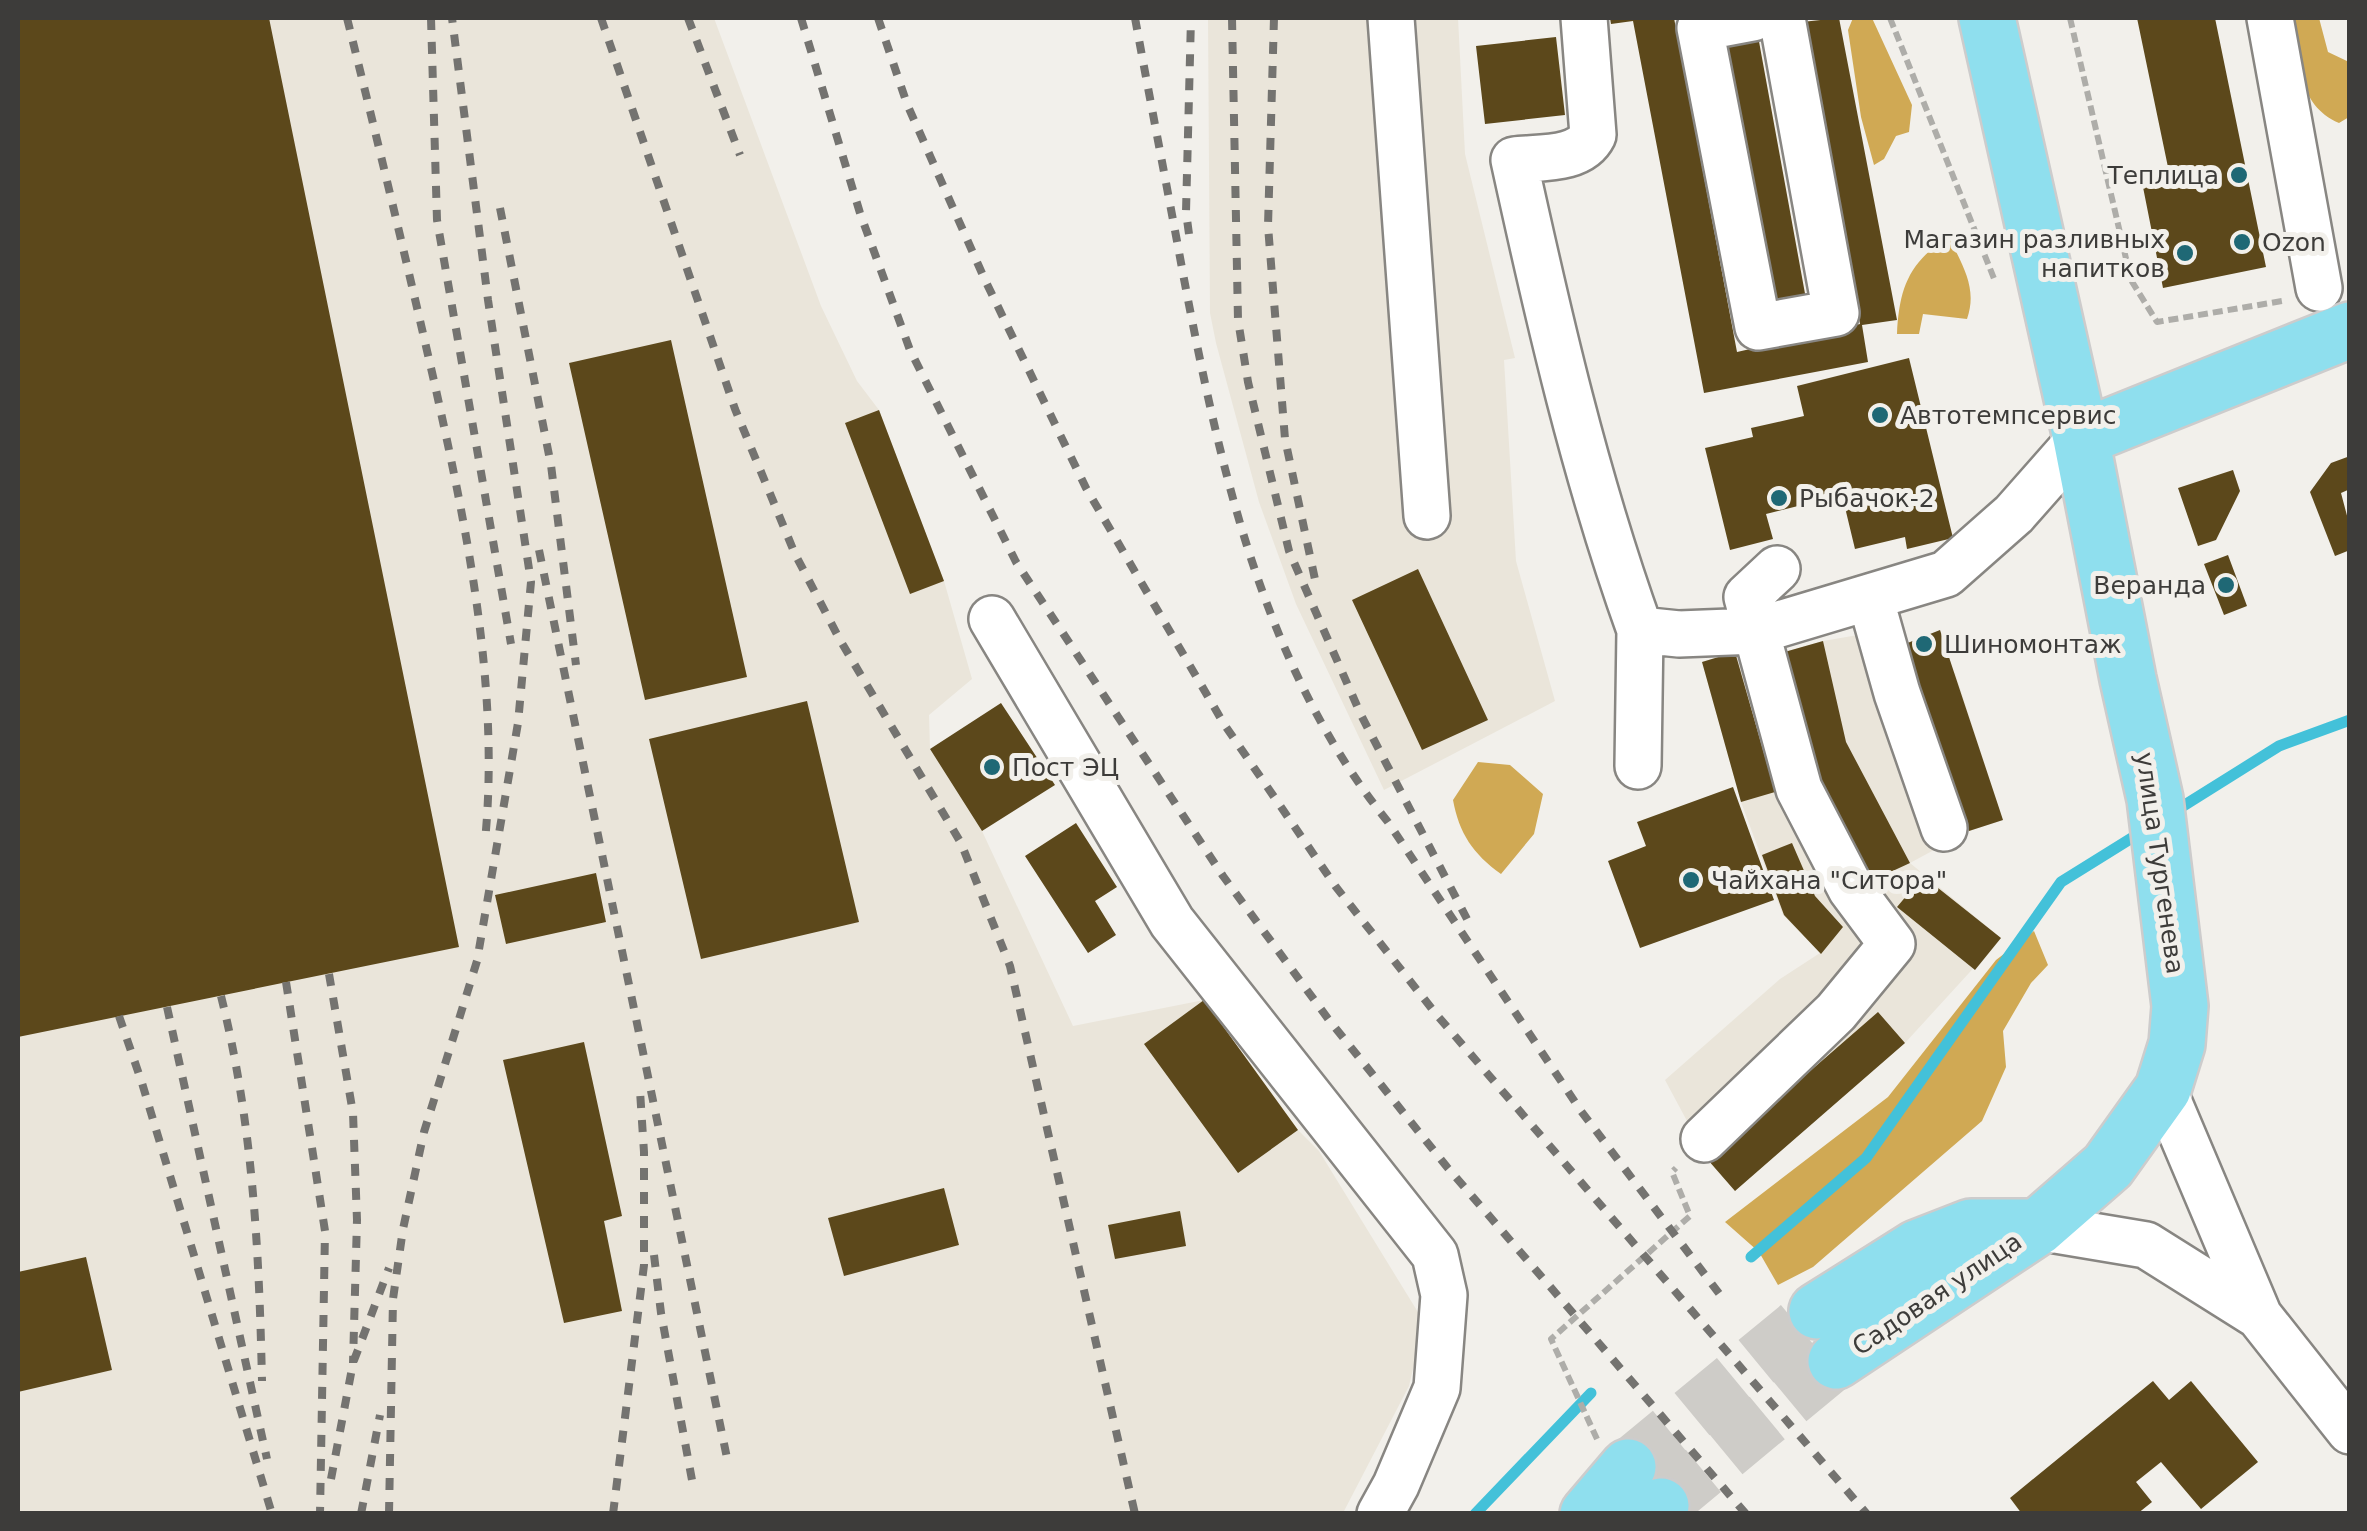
<svg xmlns="http://www.w3.org/2000/svg" width="2367" height="1531" font-family="'DejaVu Sans',sans-serif">
	<style>
		.built { fill: #eae5da }
		.forest { fill: #d0a954 }
		.lines { fill: none; stroke-linecap: round; stroke-linejoin: round }
		.stream { stroke: #43c1d9; stroke-width: 11 }
		.building { fill: #5c481b }
		.major-tunnel { stroke: #ceccc8; stroke-width: 55; stroke-dasharray: 55 28; stroke-linecap: butt }
		.minor-casing { stroke: #888682; stroke-width: 50 }
		.major-casing { stroke: #cdcccc; stroke-width: 60 }
		.path { stroke: #aeada9; stroke-width: 6; stroke-dasharray: 10 5; stroke-linecap: butt }
		.minor { stroke: #fff; stroke-width: 45 }
		.major { stroke: #8fdfee; stroke-width: 55 }
		.rail { stroke: #747370; stroke-width: 8; stroke-dasharray: 12 12; stroke-linecap: butt }
		.poi-dot { fill: #1f6875; stroke: #f2f0eb; stroke-width: 4 }
		.labels { text-anchor: middle; dominant-baseline: central; stroke-width: 10; stroke-linejoin: round; paint-order: stroke }
		.poi-label { font-size: 25px; fill: #3d3c3a; stroke: #f2f0eb; text-anchor: start }
		.street-label { font-size: 25px; fill: #3d3c3a; stroke: #f2f0eb }
	</style>
	<rect width="100%" height="100%" fill="#f2f0eb"/>
	<path class="built" d="M18,18H714L821,306L857,381L879,410L944,581L972,679L929,715L930,749L982,831L1073,1026L1204,1000L1298,1130L1319,1151L1424,1322L1409,1386L1343,1513H18Z
		M1208,18H1458L1465,154L1515,358L1504,360L1516,561L1555,701L1384,790L1296,604L1259,502L1216,343L1210,313Z
		M1858,635L1877,699L1955,673L2003,820L1969,831L1910,863L2001,938L1905,1043L1735,1191L1708,1160L1665,1080L1780,979L1820,953L1783,915L1741,802L1702,662L1735,652L1781,653L1823,641Z"/>
	<path class="forest" d="M1853,18H1872L1912,105L1909,132L1896,136L1884,159L1874,165L1861,117L1848,30Z
		M2291,18H2319L2328,52L2349,62V117L2339,123C2297,105 2298,58 2291,18Z
		M1949,237C1962,265 1978,288 1967,319L1923,314L1919,334H1897C1899,289 1909,261 1949,237Z
		M1478,762L1510,765L1543,794L1534,834L1501,874C1473,854 1459,833 1453,800Z
		M2034,931L2048,965L2031,983L2003,1031L2006,1067L1982,1121L1813,1267L1778,1285L1759,1252L1725,1222L1888,1097L1996,960Z"/>
	<g class="lines">
		<path class="stream" d="M2172,813L2279,746L2350,720
			M1751,1257L1866,1158L2061,882L2143,831
			M1475,1514L1591,1393"/>
	</g>
	<path class="building" d="M18,18H269L459,947L18,1037Z
		M1610,18H1674L1737,352L1860,324L1802,22L1839,18L1897,320L1862,325L1868,362L1704,393L1633,21L1611,24Z
		M2137,18H2215L2266,267L2163,288L2141,177L2169,172Z
		M1758,36L1806,299L1773,305L1725,42Z
		M1556,37L1565,115L1485,124L1476,46Z
		M671,340L747,677L645,700L569,363Z
		M1909,358L1953,538L1907,549L1905,537L1855,549L1842,495L1766,514L1773,539L1730,550L1705,448L1753,437L1751,428L1804,416L1797,386Z
		M879,410L944,581L910,594L845,423Z
		M2350,456V489L2341,493L2350,527V550L2335,556L2310,492L2331,463Z
		M2233,470L2240,491L2216,540L2198,546L2178,488Z
		M2228,555L2247,606L2224,615L2204,564Z
		M1418,569L1488,720L1422,750L1352,600Z
		M1940,630L2003,820L1969,831L1905,644Z
		M1823,641L1846,742L1910,863L1871,881L1813,765L1781,653Z
		M1735,652L1775,792L1741,802L1702,662Z
		M807,701L859,922L701,959L649,739Z
		M1001,703L1055,785L982,831L930,749Z
		M1733,787L1774,900L1640,948L1608,861L1646,846L1637,822Z
		M1076,823L1117,887L1095,901L1116,935L1088,953L1025,856Z
		M1792,843L1815,896L1843,927L1821,954L1784,915L1762,855Z
		M596,873L606,922L506,944L495,895Z
		M1923,876L2001,938L1975,970L1897,907Z
		M1204,1000L1298,1130L1238,1173L1144,1044Z
		M1878,1012L1905,1043L1735,1191L1708,1160Z
		M584,1042L622,1216L604,1221L622,1311L564,1323L503,1060Z
		M944,1188L959,1245L844,1276L828,1218Z
		M1180,1211L1186,1246L1115,1259L1108,1225Z
		M86,1257L112,1370L18,1392V1272Z
		M2153,1381L2169,1400L2191,1381L2258,1462L2201,1509L2161,1462L2136,1482L2152,1502L2137,1514H2022L2010,1498Z"/>
	<g class="lines">
		<path class="major-tunnel" d="M1628,1467L1817,1311
			M1661,1506L1836,1361"/>
		<g class="minor-casing">
			<path id="minor" d="M1391,18L1427,516
				M1584,18L1593,135C1580,161 1540,157 1514,160C1549,320 1585,477 1640,630L1679,634L1756,631L1946,574L2014,514L2081,438
				M1753,18L1700,28L1758,327L1836,313L1782,18
				M2270,18L2319,288
				M1870,597L1897,693L1944,828
				M992,619L1172,922L1435,1255L1444,1295L1437,1388L1396,1485L1380,1514
				M1638,766L1640,630
				M2163,1089L2259,1316L2350,1431
				M1704,1139L1836,1012L1892,944L1851,889L1799,789L1747,597L1777,569
				M2038,1227L2146,1245L2259,1316"/>
		</g>
		<g class="major-casing">
			<path id="major" d="M2081,438L2350,330
				M1817,1311L1917,1248L1971,1227H2037
				M1836,1361L2038,1227L2108,1166L2163,1089L2177,1044L2180,1006L2155,799L2128,679L2081,438L1987,18
				M1588,1514L1628,1467
				M1654,1514L1661,1506"/>
		</g>
		<path class="path" d="M1890,18L1995,281
			M2070,18L2131,280L2157,322L2282,301
			M1597,1439L1551,1339L1690,1216L1672,1172L1676,1168"/>
		<use href="#minor" class="minor"/>
		<use href="#major" class="major"/>
		<path class="rail" d="M347,18C377,138 406,259 434,381C467,529 500,689 485,841
			M431,18L437,220L511,644
			M601,18L735,409L795,554L840,640L961,843L1010,966L1135,1514
			M688,18L740,155
			M801,18L860,213L910,350L1016,562L1223,876L1329,1020L1447,1167L1746,1514
			M878,18L907,104L985,280L1086,488L1224,724L1336,887L1436,1014L1867,1514
			M1135,18C1151,105 1168,192 1184,279C1221,471 1263,667 1388,822L1581,1111L1721,1296
			M1232,18L1238,320L1248,382L1289,551L1361,715L1467,919
			M1274,18L1268,226L1285,439L1316,584
			M500,208L551,465L576,665
			M1189,234L1186,212L1191,18
			M539,550L727,1458
			M329,974L353,1113L357,1220L353,1363
			M286,982L325,1231L320,1514
			M221,996C253,1124 259,1250 262,1381
			M167,1007L267,1459
			M119,1016L142,1083L272,1514
			M654,1255L661,1313L692,1480
			M331,1479L353,1363L389,1268
			M361,1514L380,1415
			M389,1514L393,1299L403,1229L424,1132L477,961L518,723L531,582L488,300L452,18
			M613,1514L644,1265V1152L640,1091"/>
	</g>
	<g class="poi-dot">
		<circle cx="2239" cy="175" r="10"/>
		<circle cx="2242" cy="242" r="10"/>
		<circle cx="2185" cy="253" r="10"/>
		<circle cx="1880" cy="415" r="10"/>
		<circle cx="1779" cy="498" r="10"/>
		<circle cx="2226" cy="585" r="10"/>
		<circle cx="1924" cy="644" r="10"/>
		<circle cx="992" cy="767" r="10"/>
		<circle cx="1691" cy="880" r="10"/>
	</g>
	<g class="labels">
		<g class="poi-label">
			<text x="2219" y="175" text-anchor="end">Теплица</text>
			<text x="2165" y="239" text-anchor="end">Магазин разливных<tspan x="2165" dy="29">напитков</tspan></text>
			<text x="2262" y="242">Ozon</text>
			<text x="1900" y="415">Автотемпсервис</text>
			<text x="1799" y="498">Рыбачок-2</text>
			<text x="2206" y="585" text-anchor="end">Веранда</text>
			<text x="1944" y="644">Шиномонтаж</text>
			<text x="1012" y="767">Пост ЭЦ</text>
			<text x="1711" y="880">Чайхана "Ситора"</text>
		</g>
		<g class="street-label">
			<text transform="translate(2160 863) rotate(82)">улица Тургенева</text>
			<text transform="translate(1937 1294) rotate(-34)">Садовая улица</text>
		</g>
	</g>
	<rect width="2367" height="1531" fill="none" stroke="#3d3c3a" stroke-width="40"/>
</svg>
